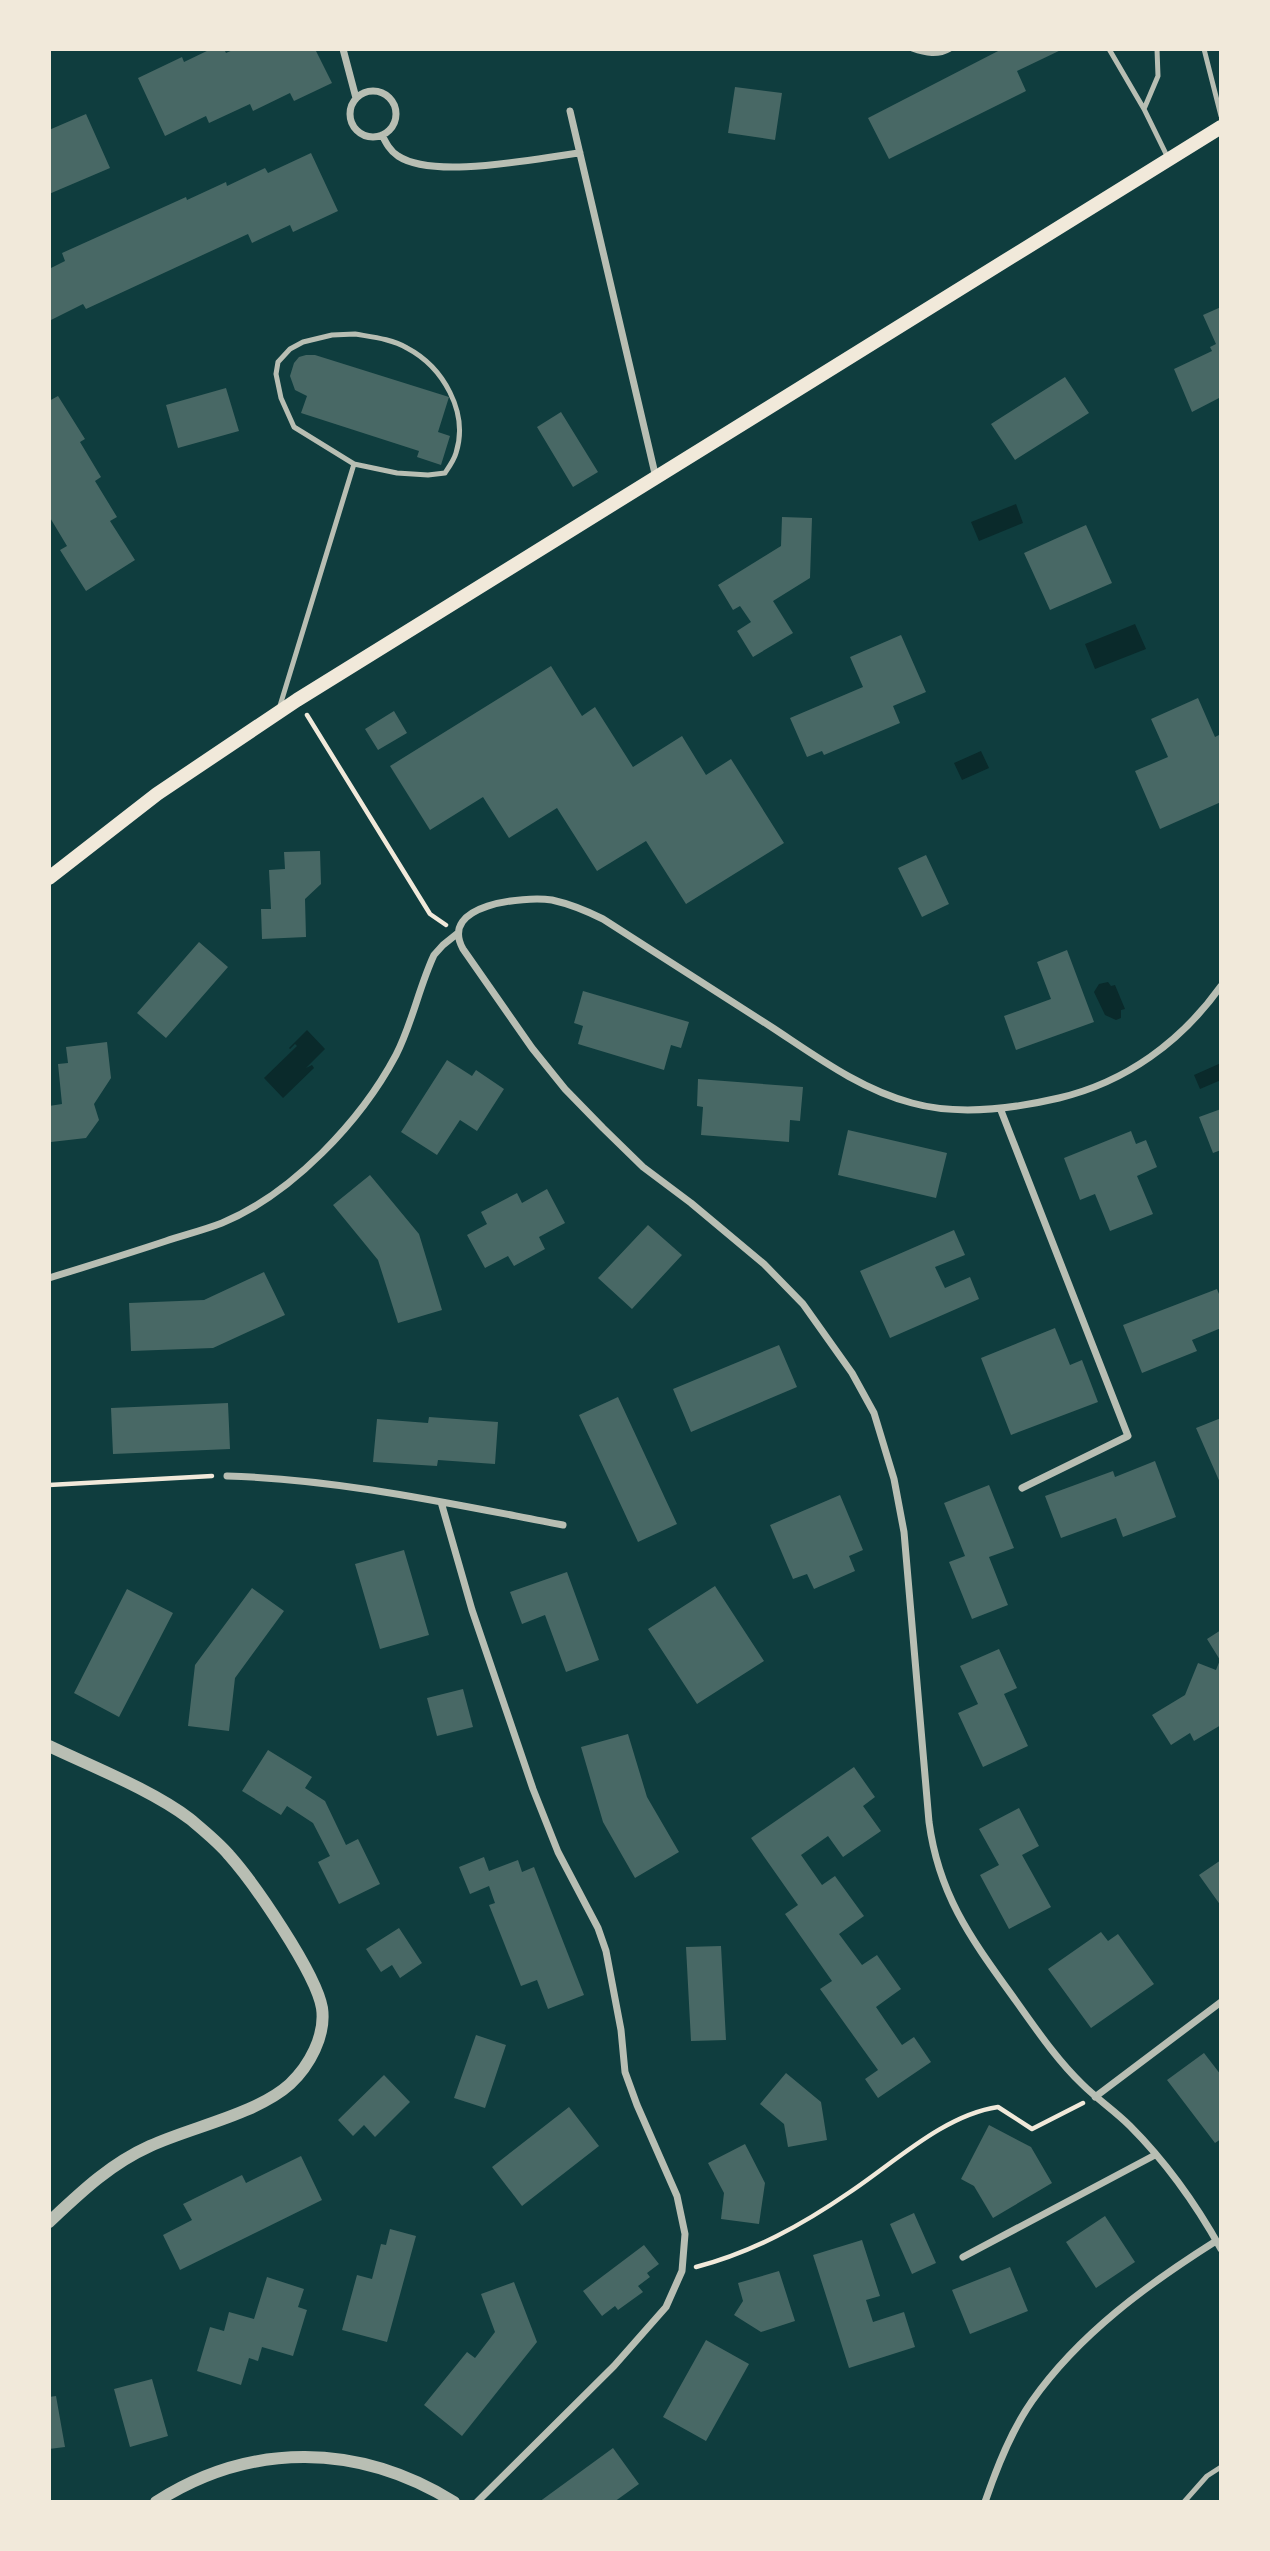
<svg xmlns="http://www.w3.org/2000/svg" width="1270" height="2551" font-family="'Roboto Condensed',sans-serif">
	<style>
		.water { fill: #0a2a2b }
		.building { fill: #486865 }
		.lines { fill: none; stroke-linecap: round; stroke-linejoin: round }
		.path { stroke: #f1e9da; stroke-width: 4.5 }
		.service { stroke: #b8beb3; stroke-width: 5 }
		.minor { stroke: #b8beb3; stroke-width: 7 }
		.tertiary { stroke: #b8beb3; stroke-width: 12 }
		.secondary { stroke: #f1e9da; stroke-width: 14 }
	</style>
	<rect width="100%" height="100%" fill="#0f3d3e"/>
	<path class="water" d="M1016,504L1023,523L979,541L971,522Z
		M1135,624L1146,649L1095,669L1085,644Z
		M981,751L989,768L962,780L954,763Z
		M1108,982L1111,986L1115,985L1125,1009L1121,1010V1018L1116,1020L1105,1015L1094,992L1099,984Z
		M307,1030L325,1049L306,1068L312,1065L314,1068L283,1098L264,1078L297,1046L295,1044L290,1049L289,1048Z
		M1221,1063V1080L1200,1089L1194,1075Z"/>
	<path class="building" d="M211,49H224L226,53L235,49H315L332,83L294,101L290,93L253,111L250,104L209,123L206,116L165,136L138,78L182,57L184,62Z
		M1002,49H1063L1017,71L1026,91L889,159L868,118Z
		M735,87L782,93L775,140L728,133Z
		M86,114L110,168L49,194V130Z
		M311,153L338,211L293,232L290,225L252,243L248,234L86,309L83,304L49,321V269L65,261L62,253L186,197L187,200L226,182L227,186L265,168L268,173Z
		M1221,307V397L1192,412L1174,369L1212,351L1210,347L1216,344L1203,315Z
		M306,355H315L449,397L438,432L450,436L441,465L417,457L419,451L301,413L307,396L295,390L290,376L294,363L299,357Z
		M1065,377L1089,413L1015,460L991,424Z
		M226,388L239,431L178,448L166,405Z
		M58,396L85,439L80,442L101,477L95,481L117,517L110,521L135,560L86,591L60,550L67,546L49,516V401Z
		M561,412L598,472L573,487L537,427Z
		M782,517L812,518L810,578L773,601L793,633L753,657L737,631L751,622L740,606L733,610L718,585L781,546Z
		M1086,525L1112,583L1050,610L1024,553Z
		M901,635L926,692L893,706L900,723L824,755L822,751L807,757L790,718L863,687L850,657Z
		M551,666L582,716L595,707L633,767L682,736L706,775L731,759L784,843L686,904L646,841L597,871L557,808L509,838L483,797L430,830L390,766Z
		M1198,698L1215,737L1221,734V802L1160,829L1135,771L1168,757L1151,719Z
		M394,711L407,733L378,750L365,729Z
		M320,851L321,884L305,899L306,937L262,939L261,909H271L269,870L285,869L284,852Z
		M926,855L949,904L922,917L898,868Z
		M199,942L228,967L166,1038L137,1013Z
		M1067,950L1094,1022L1016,1050L1004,1016L1051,999L1037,962Z
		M583,991L689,1022L681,1048L671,1045L664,1070L578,1044L583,1026L574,1023Z
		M107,1042L111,1078L94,1104L99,1120L86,1138L51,1142L49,1106L62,1104L58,1064L68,1063L66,1047Z
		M447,1060L472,1076L476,1070L504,1089L477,1131L460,1120L437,1155L401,1132Z
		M698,1079L803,1087L800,1121L790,1120L789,1142L701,1135L703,1107L697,1106Z
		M1221,1109V1150L1213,1153L1199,1117Z
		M848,1130L947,1153L936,1198L838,1175Z
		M1131,1131L1136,1144L1146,1140L1157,1167L1137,1176L1153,1214L1110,1231L1095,1194L1080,1200L1064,1158Z
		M370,1175L419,1234L442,1310L398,1323L378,1260L333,1205Z
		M547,1189L565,1223L539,1237L545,1249L514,1266L508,1256L485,1268L467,1235L487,1224L481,1212L517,1193L522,1203Z
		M648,1225L682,1255L632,1309L598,1278Z
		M954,1230L965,1255L935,1267L945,1288L970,1277L979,1299L890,1338L860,1271Z
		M264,1272L285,1315L213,1348L131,1351L129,1303L204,1300Z
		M1217,1289L1221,1299V1328L1192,1340L1197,1351L1142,1373L1123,1325Z
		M1055,1328L1070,1365L1082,1360L1098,1402L1011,1435L981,1358Z
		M779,1345L797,1387L691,1432L673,1389Z
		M618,1397L677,1524L638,1542L579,1415Z
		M228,1403L230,1449L113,1454L111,1408Z
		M429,1417L498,1422L495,1464L438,1460L437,1466L373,1462L377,1419L428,1423Z
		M1221,1418V1485L1196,1428Z
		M1155,1461L1176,1517L1123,1537L1116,1518L1061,1538L1045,1496L1113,1471L1115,1477Z
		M989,1485L1014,1548L989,1557L1008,1605L972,1619L949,1562L965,1556L944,1503Z
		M840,1495L863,1550L849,1556L855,1571L814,1589L807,1574L793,1579L770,1525Z
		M404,1550L429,1635L380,1649L355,1564Z
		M567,1572L599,1660L566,1672L545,1615L522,1624L510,1592Z
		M715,1586L764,1661L697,1704L648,1629Z
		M252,1588L284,1611L235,1678L229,1731L188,1726L195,1665Z
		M127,1589L173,1613L119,1717L74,1693Z
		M1221,1630V1725L1194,1741L1190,1733L1171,1745L1152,1715L1185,1695L1198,1663L1216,1670L1220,1660L1207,1639Z
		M999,1649L1017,1688L1004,1694L1028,1746L983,1767L958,1713L978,1704L960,1666Z
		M463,1689L473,1727L437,1736L427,1698Z
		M628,1734L647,1797L679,1852L635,1878L603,1822L581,1747Z
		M268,1750L312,1777L305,1788L325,1801L346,1845L358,1839L380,1884L339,1904L318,1862L330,1856L313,1823L287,1806L281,1815L242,1791Z
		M854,1767L875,1797L863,1806L881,1831L843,1857L828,1836L801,1855L822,1885L835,1876L864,1916L839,1934L862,1965L877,1955L901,1989L876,2007L902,2045L914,2037L931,2062L878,2098L865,2079L878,2070L820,1989L832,1981L785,1914L798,1905L751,1838Z
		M1019,1808L1039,1846L1022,1855L1051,1907L1009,1929L980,1875L999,1865L979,1829Z
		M484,1857L489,1871L518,1860L522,1872L534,1867L584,1995L548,2009L537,1980L521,1986L489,1905L495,1903L489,1886L470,1894L459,1867Z
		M1221,1860V1906L1199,1875Z
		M399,1928L422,1963L400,1978L392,1965L381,1972L366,1949Z
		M1101,1932L1108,1941L1118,1934L1154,1984L1091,2028L1048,1969Z
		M721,1946L726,2040L691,2041L686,1947Z
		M476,2035L506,2045L485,2108L454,2098Z
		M1204,2053L1221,2075V2139L1215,2143L1167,2080Z
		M786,2073L821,2102L827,2140L788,2147L784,2124L760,2104Z
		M384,2075L410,2102L375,2137L364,2125L353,2136L338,2120Z
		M569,2107L599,2146L522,2206L492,2167Z
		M989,2125L1031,2147L1052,2183L993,2218L974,2186L961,2179Z
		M745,2144L765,2183L759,2224L721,2219L724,2193L708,2163Z
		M301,2156L322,2200L180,2270L163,2235L192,2220L183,2204L242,2175L246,2183Z
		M914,2213L936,2263L912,2274L890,2224Z
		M1105,2216L1135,2262L1096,2288L1066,2242Z
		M390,2229L416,2236L387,2342L342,2330L357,2275L372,2279L381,2244L386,2245Z
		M862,2240L880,2296L866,2300L873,2322L904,2312L915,2347L849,2368L813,2255Z
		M644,2245L659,2264L647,2273L650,2277L638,2286L643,2292L618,2310L615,2306L602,2316L583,2291Z
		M1010,2267L1028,2311L970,2334L952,2290Z
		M779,2271L795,2321L761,2332L734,2315L743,2301L738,2283Z
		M267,2277L304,2289L298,2307L307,2310L293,2356L262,2347L258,2361L249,2358L241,2385L197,2371L210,2327L224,2331L229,2312L254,2319Z
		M514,2282L537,2342L462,2436L424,2405L467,2352L475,2358L495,2332L481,2294Z
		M706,2340L749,2364L706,2441L663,2417Z
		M152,2379L168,2436L130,2447L114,2389Z
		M56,2396L65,2447L49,2449V2397Z
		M613,2448L639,2484L614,2502H539Z"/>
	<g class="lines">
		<path class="path" d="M307,715L430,914L446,925
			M49,1485L212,1476
			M696,2267C753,2252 802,2225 850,2192C895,2162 944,2115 998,2107L1032,2129L1083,2103"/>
		<path class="service" d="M912,49C926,54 938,56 950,49
			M1109,49L1144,109
			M1157,49L1158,76L1144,109L1169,160
			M1204,49L1221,116
			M355,334C372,337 392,339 407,348C443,367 469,412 456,453C454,460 449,467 445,473L428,475L397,473L354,464L294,427L281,398L276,374L278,362L290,349L303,342L332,335Z
			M279,709L354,464
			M1184,2502L1207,2476L1221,2467"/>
		<path class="minor" d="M343,49L356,98
			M350 114a23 23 0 1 1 46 0a23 23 0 1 1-46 0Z
			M570,111L656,478
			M382,135C386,143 390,151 398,156C434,180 536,158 580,153
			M1221,986C1181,1042 1126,1082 1059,1098C1012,1109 959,1116 912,1103C860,1089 817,1057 773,1028C716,992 660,955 603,919C587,911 570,904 552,900C524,896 438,904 463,949L532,1048L565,1089L603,1128L643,1167L691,1203L764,1264L803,1304L852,1373L874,1413L894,1479L904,1532L929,1822C939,1897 973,1941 1016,2001C1036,2029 1057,2060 1082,2084C1097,2099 1115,2111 1130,2126C1165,2161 1197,2206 1221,2249
			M1000,1108L1128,1436L1022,1488
			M49,1278C88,1266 127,1254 166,1241C184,1235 204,1230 222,1223C292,1194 361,1121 396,1055C412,1024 419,987 434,955L443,945L458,933
			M227,1476C339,1479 452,1504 563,1525
			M441,1502L472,1610L533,1789L558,1852L598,1928L606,1951L621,2030L625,2072L637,2105L677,2196L685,2234L682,2271L666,2307L614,2366L477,2502
			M1095,2097L1221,2002
			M963,2257L1155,2155
			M985,2502C997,2467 1011,2431 1032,2401C1079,2334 1148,2284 1216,2241"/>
		<path class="tertiary" d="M49,1746C93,1767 152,1790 190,1819C203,1830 218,1842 229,1855C254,1883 316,1973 322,2008C326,2036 309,2066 290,2084C257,2114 191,2127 150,2146C110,2164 81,2192 49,2222
			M156,2502C251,2441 359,2443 454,2502"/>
		<path class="secondary" d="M49,878L157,794L297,700L1221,127"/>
	</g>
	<rect width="1270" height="2551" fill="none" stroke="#f1e9da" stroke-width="102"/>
</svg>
